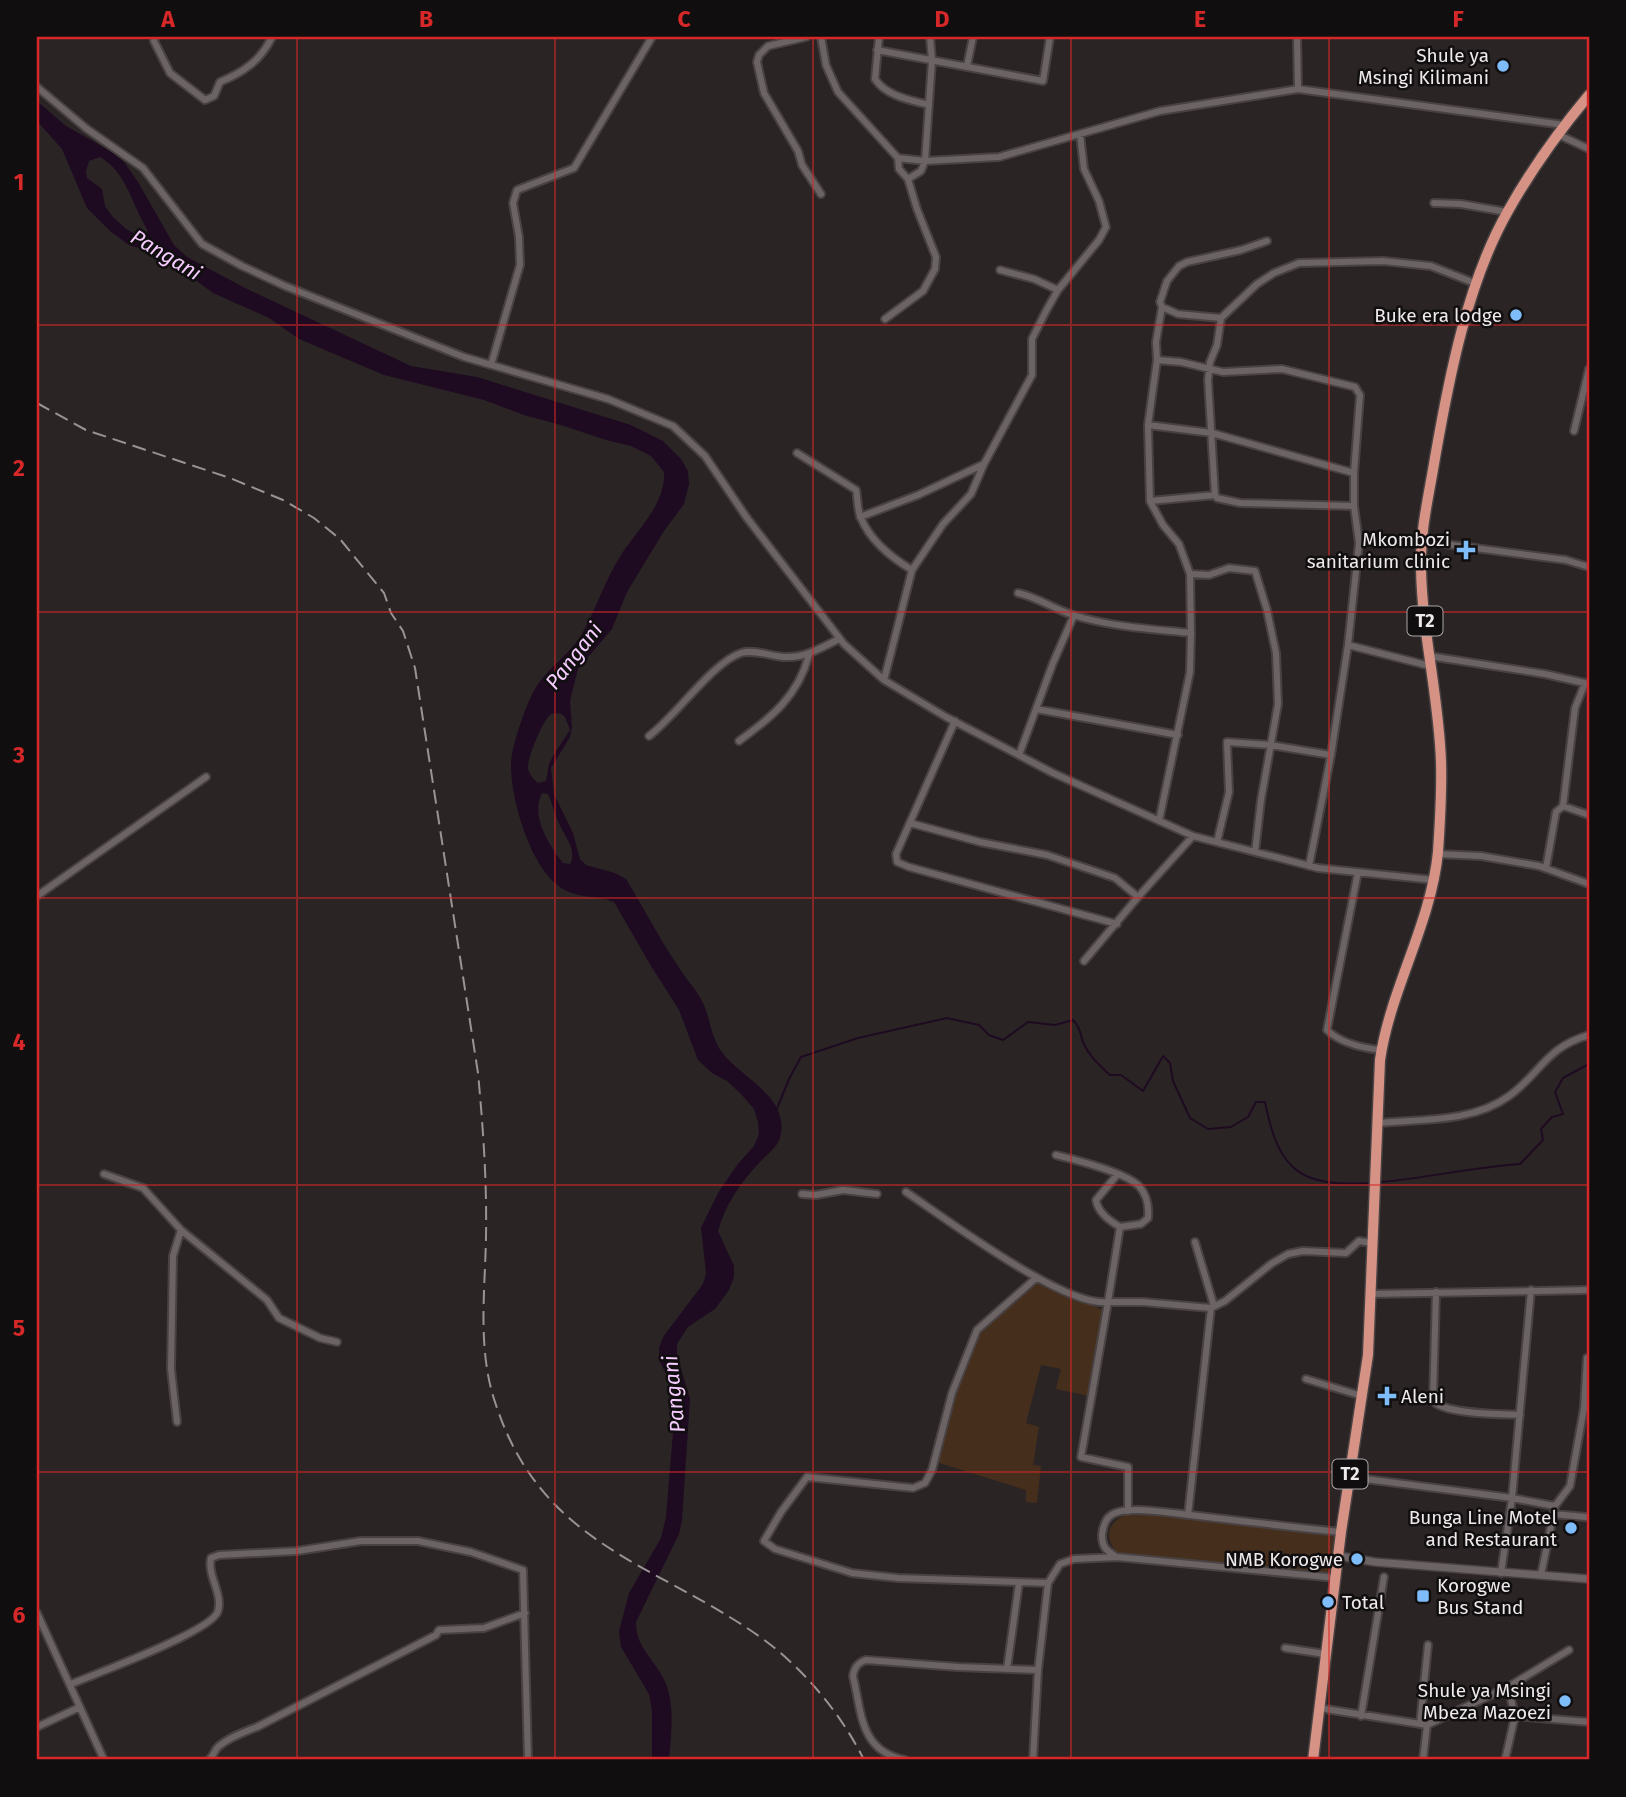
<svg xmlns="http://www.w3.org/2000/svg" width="1626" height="1797" font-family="'Fira Sans',sans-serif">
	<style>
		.green { fill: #462e1c }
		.water { fill: #1e0b21; fill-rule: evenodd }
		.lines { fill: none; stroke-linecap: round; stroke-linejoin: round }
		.stream { stroke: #1e0b21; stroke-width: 2 }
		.minor-casing { stroke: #484243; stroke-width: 10 }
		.tertiary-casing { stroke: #484243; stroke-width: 10 }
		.trunk-casing { stroke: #484243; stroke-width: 13 }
		.minor { stroke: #6b6364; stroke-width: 6 }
		.tertiary { stroke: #6b6364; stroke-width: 7 }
		.trunk { stroke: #d69284; stroke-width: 10 }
		.rail { stroke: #999394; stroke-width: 2; stroke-dasharray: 14 7; stroke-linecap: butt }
		.grid { fill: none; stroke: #d62828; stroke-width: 2; stroke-opacity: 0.55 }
		.poi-dot { fill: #7fbdfa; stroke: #110e0f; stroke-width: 2.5 }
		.labels { text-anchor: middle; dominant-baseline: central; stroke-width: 5; stroke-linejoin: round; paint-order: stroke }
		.shield { fill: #110e0f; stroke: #aca7a8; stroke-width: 2 }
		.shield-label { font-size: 18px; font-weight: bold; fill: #eee9ea }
		.poi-label { font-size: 19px; fill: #eee9ea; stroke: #110e0f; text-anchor: end }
		.water-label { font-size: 21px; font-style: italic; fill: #f6ccff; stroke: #110e0f }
		.neatline { fill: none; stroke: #d62828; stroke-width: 2.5 }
		.grid-label { font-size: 23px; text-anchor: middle; font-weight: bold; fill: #d62828 }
	</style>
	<rect width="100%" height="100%" fill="#2b2425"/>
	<path class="green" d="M1037,1281L1105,1311L1089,1396L1056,1389L1061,1369L1041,1365L1026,1423L1039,1427L1033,1465L1041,1466L1037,1503L1026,1502V1490L936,1462L954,1394L979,1331Z
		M1128,1513L1335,1534L1331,1575L1118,1554C1103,1535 1107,1524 1128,1513Z"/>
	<path class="water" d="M37,101L66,126L112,152L124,162L138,182L174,245L187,257L247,289L411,366L477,377L631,425L663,441L681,459L688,471L689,484L684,504L664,531L627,592L612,629L578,669L570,701L572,727L570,737L551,768L554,794L573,833L580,859L586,865L615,873L626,879C644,908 659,938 678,966C685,978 696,989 702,1001C710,1017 711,1037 721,1051C740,1078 787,1094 781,1134C779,1147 767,1154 759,1163C741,1182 725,1205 718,1231L734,1266V1277L729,1290L715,1309L688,1327L677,1344V1355L690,1399L682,1520L679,1534L636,1622C635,1648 657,1661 666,1684C675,1707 671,1736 669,1760H652V1711L649,1694L621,1647L619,1631L629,1593L661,1538L666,1517L675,1408L667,1376L659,1360V1348L663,1337L703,1284L706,1273L701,1228L718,1193L737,1165L754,1146L759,1134L758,1122L754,1109L741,1094L727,1081L712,1073L698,1060L679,1010L651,966L614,902C597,895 580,899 563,889C531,870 511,801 511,765C511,747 526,704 535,689C548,667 571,654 583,632C597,607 605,580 621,555C637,530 666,504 664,472L651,456L631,446L606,440L564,426L524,415L484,400L384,375L299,339L269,318L213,293L163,256L129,245L110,231L87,208L62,149L37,121ZM100,157C127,173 131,203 147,229V236L144,238L126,229L112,216L105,206L102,189L87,178L86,171L89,161ZM551,714L560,713L565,717L570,730L554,754L549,764L546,781L538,783C533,779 529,774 528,768C528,756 543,720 551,714ZM542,793L548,794C552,803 554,812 558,821C563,835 578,849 570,864L563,863C549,845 530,816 542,793Z"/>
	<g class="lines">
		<path class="stream" d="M776,1111L789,1079L801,1057L858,1038L947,1018L979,1025L989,1035L1003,1040L1028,1022L1055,1025L1073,1020C1080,1027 1080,1033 1083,1042C1089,1056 1099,1065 1110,1075H1121L1143,1091L1163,1056L1170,1063L1173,1081L1190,1118L1208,1129L1231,1127L1248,1117L1256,1102H1265C1279,1173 1301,1187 1372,1183
			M1381,1182C1427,1178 1474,1167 1520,1164L1543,1140L1541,1129L1552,1117L1563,1114L1555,1092L1563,1078L1589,1064"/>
		<g class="minor-casing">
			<path id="minor" d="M155,37L154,41L170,73L205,100L214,96L220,82C244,72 261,60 272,37
				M806,37L768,46L759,55L757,62L764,93L798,151L802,165L821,194
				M821,37L826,65L838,92L898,158L899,169L908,179L917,209L936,257L935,269L923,291L885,319
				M879,37L875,79C886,96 910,100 929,105
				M1297,37L1298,89
				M877,50L1043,81L1050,37
				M967,66L973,37
				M37,87L87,129L143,168L202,244L242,266L285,286L464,357L608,399L673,426L705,456L747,518L844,644L884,680L946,717L1053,773L1193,836L1318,868L1434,880
				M1557,134L1589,149
				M898,158L925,161L999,157L1160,111L1298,89L1564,125
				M908,179L921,171L925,161L932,60L930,37
				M1434,203L1461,204L1507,212
				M1000,270L1034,279L1058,290
				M1162,307L1178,314L1221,318
				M1157,360L1181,362L1223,372L1282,369L1355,387L1360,395L1354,473V506L1359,543L1348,645L1331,755L1309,866
				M491,365L520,265L519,237L513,203L517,190L574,168L652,37
				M1148,425L1212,433L1354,473
				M1574,431L1589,369
				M797,453L856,490C858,499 857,510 861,518C870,540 892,558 912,570
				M1150,501L1215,495
				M1354,506L1240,503L1217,498L1215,495L1208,380L1210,362L1217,345L1221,318L1257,284L1274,273L1299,263L1383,261L1431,266L1477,284
				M860,517L918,495L984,464
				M1422,541L1566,560L1589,567
				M1190,574L1209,575L1229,568L1255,571L1267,610L1276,653L1278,704L1261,800L1255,852
				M1018,593C1037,597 1054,609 1073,615C1111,627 1152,629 1191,633
				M1348,645L1430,666
				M1429,656L1545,674L1589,684
				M884,680L912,570L943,524L971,494L984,464L1032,375V339L1046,311L1058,290L1099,240L1106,227L1099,201L1084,169L1080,134
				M1036,709L1178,735
				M955,721L896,854L897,862L909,867L1117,924
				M649,736C676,716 713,662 741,653C753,649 771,656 784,657C805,658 821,648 839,639
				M739,741C772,717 798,696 809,655
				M1019,755L1053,663L1074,615
				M1563,806L1589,815
				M1159,821L1190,672L1191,633L1190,574L1179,544L1163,525L1150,501L1148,425L1157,360L1156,342L1162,307L1160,302L1167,281L1179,266L1187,262L1241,250L1267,241
				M910,823L980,842L1047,855L1115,878L1138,897
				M1217,842L1229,792L1227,742L1270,745L1331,755
				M1438,854L1481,856L1539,866L1589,884
				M1546,868L1556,812L1563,806L1575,708L1585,683
				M1358,872L1327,1030C1341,1044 1363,1048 1381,1050
				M37,896L206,777
				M1084,961L1138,897L1193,836
				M1377,1123C1420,1119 1472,1123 1509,1096C1540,1074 1546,1047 1589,1035
				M1056,1155C1076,1160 1125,1172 1139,1186C1147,1195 1149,1207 1148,1218L1141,1224L1120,1227C1110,1221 1098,1213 1096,1200L1117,1175
				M104,1174L143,1188L181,1230L173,1256L171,1369L177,1422
				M906,1192C945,1218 1065,1308 1108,1302L1120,1227
				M802,1194L816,1195L843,1190L877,1194
				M181,1230L267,1300L279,1318L320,1338L337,1342
				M1195,1242L1214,1306
				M1036,1278L977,1330L952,1393L932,1470L925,1483L913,1488L807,1477L781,1512L764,1541L775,1549L852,1573L898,1578L1048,1583
				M1436,1292L1433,1401C1444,1414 1501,1414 1520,1415
				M1370,1294L1589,1290
				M1306,1379L1362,1396
				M1584,1408L1587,1358
				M1350,1477L1512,1498L1531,1290
				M1128,1511V1467L1081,1457L1108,1302H1143L1211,1308L1225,1301L1271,1264L1288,1254L1303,1251L1346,1253L1359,1241L1372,1243
				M1553,1514L1586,1517
				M1188,1515L1211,1308
				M1115,1556C1106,1550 1102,1547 1102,1535C1103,1526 1106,1516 1115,1513C1132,1506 1171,1513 1190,1515C1240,1521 1291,1527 1341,1532
				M1501,1573L1512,1498L1555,1506
				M1541,1575L1555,1506L1570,1486L1584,1408H1589
				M37,1613L104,1760
				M1285,1648L1325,1654
				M1007,1669L1019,1583
				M71,1684C95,1674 213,1631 218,1611C223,1593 207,1576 211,1558L219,1555L297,1551L361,1541H418L471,1552L523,1570L528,1760
				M1319,1708L1427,1725L1508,1687L1569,1650
				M1361,1716L1384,1577
				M1515,1716L1589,1722
				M1420,1724L1428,1645
				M37,1727L80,1707
				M209,1760C214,1756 214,1750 219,1746C230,1737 244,1732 257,1727L436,1635L439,1630L484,1628L525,1613
				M905,1760C860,1751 862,1714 853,1676C854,1668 857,1663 866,1660L958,1667L1038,1670
				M1033,1760L1038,1670L1048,1583L1060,1564L1074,1559L1117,1557L1337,1578
				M1423,1760L1427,1725
				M1505,1760L1515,1716L1508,1687"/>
		</g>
		<g class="tertiary-casing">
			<path id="tertiary" d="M1339,1556L1375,1562L1589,1579"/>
		</g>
		<g class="trunk-casing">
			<path id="trunk" d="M1313,1760L1341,1532L1368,1355L1380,1060C1390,990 1431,924 1438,852C1440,822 1442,792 1441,762C1439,697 1422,633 1421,568C1420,530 1429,495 1435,458C1449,378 1467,283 1508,211C1531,170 1559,131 1589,95"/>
		</g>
		<use href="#minor" class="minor"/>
		<use href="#tertiary" class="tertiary"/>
		<use href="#trunk" class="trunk"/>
		<path class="rail" d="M37,403L86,430L230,478L283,500L314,518L340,539L384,593L391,613L403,631L415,668L478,1073C483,1127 487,1181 486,1237C485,1293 477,1351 496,1405C543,1547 655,1562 763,1639C804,1669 842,1715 864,1760"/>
	</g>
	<path class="grid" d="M297,37V1760M555,37V1760M813,37V1760M1071,37V1760M1329,37V1760M37,325H1589M37,612H1589M37,898H1589M37,1185H1589M37,1472H1589"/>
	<g class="poi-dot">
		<circle cx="1503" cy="66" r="7"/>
		<circle cx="1516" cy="315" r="7"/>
		<path d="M1462.5 539.5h7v7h7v7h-7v7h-7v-7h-7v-7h7z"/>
		<path d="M1383.5 1385.5h7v7h7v7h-7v7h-7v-7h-7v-7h7z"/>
		<circle cx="1571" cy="1528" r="7"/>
		<circle cx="1357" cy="1559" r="7"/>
		<rect x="1416" y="1589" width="14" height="14" rx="3.5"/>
		<circle cx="1328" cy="1602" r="7"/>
		<circle cx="1565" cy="1701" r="7"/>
	</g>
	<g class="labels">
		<g class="shield">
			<rect x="1407.5" y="606.5" width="35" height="29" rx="5"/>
			<rect x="1332.5" y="1459.5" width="35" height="29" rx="5"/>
		</g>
		<g class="shield-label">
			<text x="1425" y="621">T2</text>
			<text x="1350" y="1474">T2</text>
		</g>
		<g class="poi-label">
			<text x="1489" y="55">Shule ya<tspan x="1489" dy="22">Msingi Kilimani</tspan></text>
			<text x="1502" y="315">Buke era lodge</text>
			<text x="1450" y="539">Mkombozi<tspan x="1450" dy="22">sanitarium clinic</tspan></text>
			<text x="1401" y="1396" text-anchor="start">Aleni</text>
			<text x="1557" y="1517">Bunga Line Motel<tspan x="1557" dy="22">and Restaurant</tspan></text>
			<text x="1343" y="1559">NMB Korogwe</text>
			<text x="1437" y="1585" text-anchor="start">Korogwe<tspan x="1437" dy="22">Bus Stand</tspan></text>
			<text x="1342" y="1602" text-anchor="start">Total</text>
			<text x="1551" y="1690">Shule ya Msingi<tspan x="1551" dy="22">Mbeza Mazoezi</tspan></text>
		</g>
		<g class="water-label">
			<text transform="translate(166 255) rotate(31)">Pangani</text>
			<text transform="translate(574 656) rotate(-52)">Pangani</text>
			<text transform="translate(674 1394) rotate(-96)">Pangani</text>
		</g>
	</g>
	<rect width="1626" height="1797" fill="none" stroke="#110e0f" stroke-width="77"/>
	<rect x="38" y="38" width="1550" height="1720" class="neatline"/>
	<g class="grid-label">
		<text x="168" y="27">A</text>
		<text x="426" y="27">B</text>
		<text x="684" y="27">C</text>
		<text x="942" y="27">D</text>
		<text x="1200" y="27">E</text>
		<text x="1458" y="27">F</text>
		<text x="19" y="190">1</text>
		<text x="19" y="476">2</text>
		<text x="19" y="763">3</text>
		<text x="19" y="1050">4</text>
		<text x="19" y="1336">5</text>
		<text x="19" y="1623">6</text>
	</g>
</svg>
